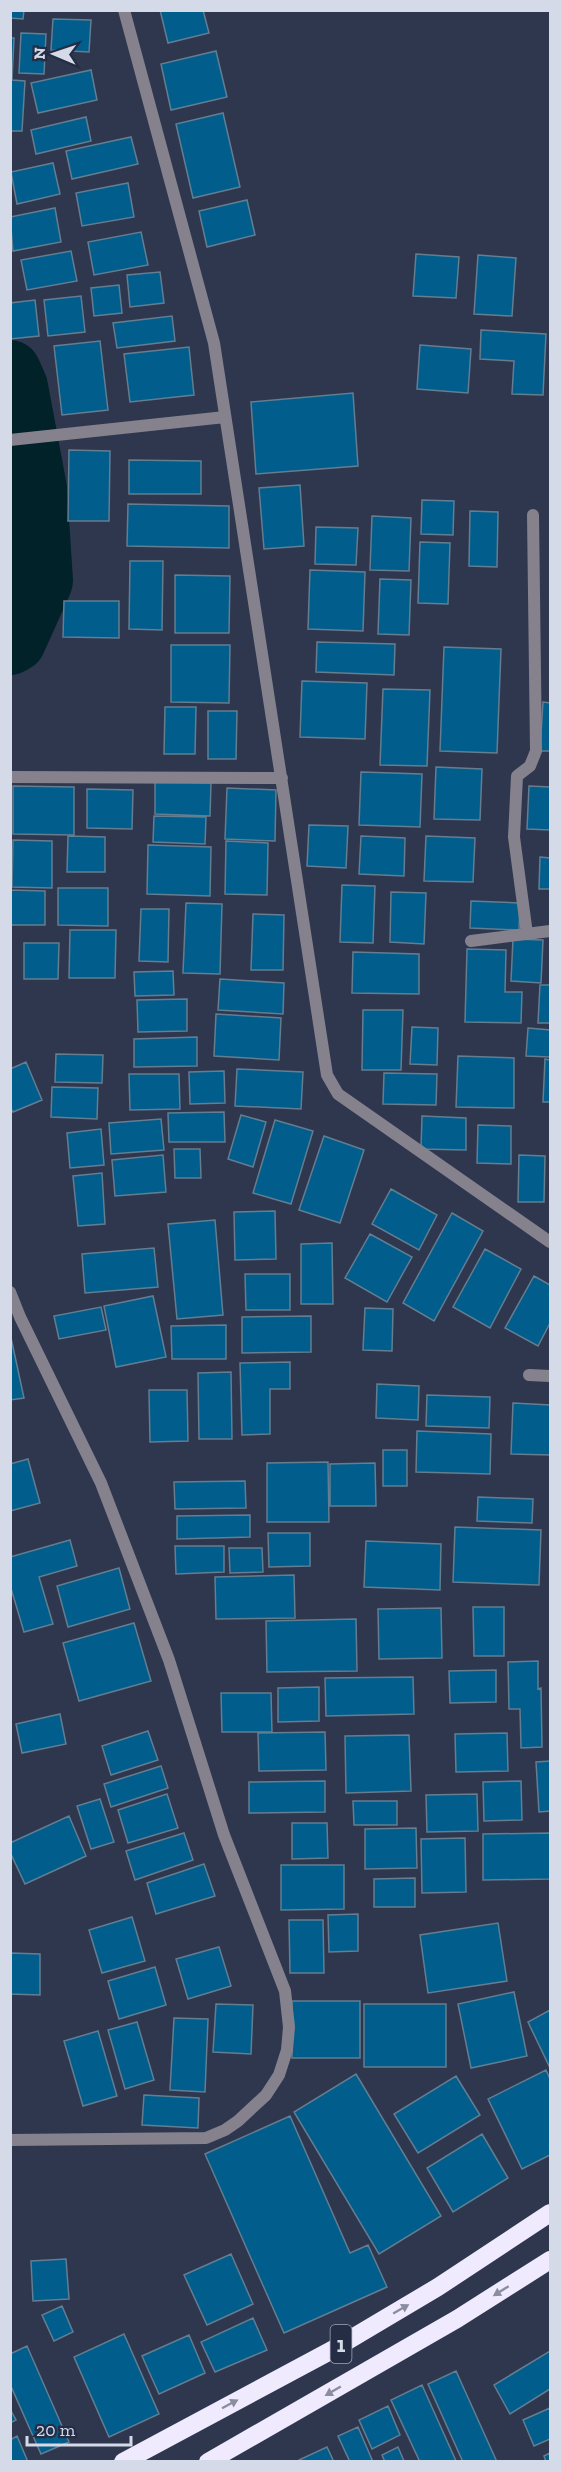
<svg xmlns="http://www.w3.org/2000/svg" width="561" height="2472" font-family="'Zilla Slab',serif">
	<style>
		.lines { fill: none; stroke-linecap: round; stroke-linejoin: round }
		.river { stroke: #002228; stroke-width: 62 }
		.building { fill: #015d8b; stroke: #637d91; stroke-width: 1.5 }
		.street { stroke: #85828e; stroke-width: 12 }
		.highway { stroke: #efeafd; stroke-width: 18 }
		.oneway { fill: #8a8ca0 }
		.labels { text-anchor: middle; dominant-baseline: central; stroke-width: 5; stroke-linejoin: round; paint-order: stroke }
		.shield { fill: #252d44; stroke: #a0a6b8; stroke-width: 1.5 }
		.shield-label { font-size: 22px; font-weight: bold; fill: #d5dae9 }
	</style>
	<rect width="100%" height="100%" fill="#2f374f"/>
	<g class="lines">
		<path class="river" d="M10,371L17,387L36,489L42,581L15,641L10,644"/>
	</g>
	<path class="building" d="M10,10H24L23,19L10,18Z
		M160,10H203L209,33L168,43Z
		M53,19L91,20L89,52L51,50Z
		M21,33L46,34L44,74L19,73Z
		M10,38H14L12,80L25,81L22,131H10Z
		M216,51L227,97L171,110L161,64Z
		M91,70L97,100L38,113L31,83Z
		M223,113L240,187L193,198L176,124Z
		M86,117L91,141L36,154L31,130Z
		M131,137L138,164L72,179L66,151Z
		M53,163L60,194L17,204L11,172Z
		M128,183L134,217L82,226L76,193Z
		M247,200L255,235L207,247L199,211Z
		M55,208L61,242L13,251L10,217Z
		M141,232L148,265L94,275L88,242Z
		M71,251L77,281L27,290L21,260Z
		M416,254L459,257L456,298L413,296Z
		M478,255L516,258L512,316L474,314Z
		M160,272L164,303L130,307L127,275Z
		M119,285L122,313L94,316L91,288Z
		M81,296L85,332L48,336L44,300Z
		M35,300L39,336L10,339V303Z
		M172,316L175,341L117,348L113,323Z
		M481,330L546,334L543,395L512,394L514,361L480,359Z
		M100,341L108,410L62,415L54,346Z
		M420,345L471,349L468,393L417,389Z
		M189,347L194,395L130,402L124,354Z
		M353,393L358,466L256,474L251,402Z
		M69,450L110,451L109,521H68Z
		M129,460L201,461V494H129Z
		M300,485L304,546L264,549L259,488Z
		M422,500L454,501L453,535L421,534Z
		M128,504L229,506V548L127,546Z
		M470,511L498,512L497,567L469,566Z
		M372,516L411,518L409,571L370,570Z
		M316,527L358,528L356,565L315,564Z
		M420,542L450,543L448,604L418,603Z
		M130,561H163L162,630L129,629Z
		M310,570L365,572L363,631L308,629Z
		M175,575L230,576L229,633H175Z
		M380,579L411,580L409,635L378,634Z
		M64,601H119V638L63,637Z
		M317,642L395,644L394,675L316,672Z
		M171,645H230L229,703L171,702Z
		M444,647L501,649L497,753L440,751Z
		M302,681L367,683L365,739L300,737Z
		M383,689L430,690L427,766L380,765Z
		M543,702L550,703V751H540Z
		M165,707H196L195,754H164Z
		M208,711H237L236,759H208Z
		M436,767L482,769L480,820L434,819Z
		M361,772L422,774L420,827L359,825Z
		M155,781L211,783L210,816L155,814Z
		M13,786L74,787V835L13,834Z
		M529,786L550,787V830L527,829Z
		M227,788L276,790L275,841L225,839Z
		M87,789L133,790L132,829L87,828Z
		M154,816L206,817L205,844L153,842Z
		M309,825L348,826L346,868L307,866Z
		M68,836L105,837V872H67Z
		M361,836L405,838L404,876L359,874Z
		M426,836L475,838L473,882L424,881Z
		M13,840L52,841V888L12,887Z
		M226,841L268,843L267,895L225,894Z
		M148,845L211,847L210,896L147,894Z
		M540,857L550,858V889H539Z
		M342,885L375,886L373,943L340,942Z
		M58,888H108V926L58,925Z
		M10,890L45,891V925H10Z
		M391,892L426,893L424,944L390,942Z
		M471,901L520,903L519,930L470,928Z
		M186,903L222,904L220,974L183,973Z
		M141,909H169L168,962L139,961Z
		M253,914L284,915L283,970H251Z
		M70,930H116L115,978H69Z
		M513,939L543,940L541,983L511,981Z
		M24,943H59L58,979H24Z
		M467,949L506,950L505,992H522L521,1023L465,1022Z
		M353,952L419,954V994L352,993Z
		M173,971L174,995L135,996L134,972Z
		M220,979L284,983L283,1014L218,1010Z
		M540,985H550V1023H538Z
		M187,999V1031L138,1032L137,1000Z
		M363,1010H403L401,1070H362Z
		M216,1014L281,1018L279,1060L214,1056Z
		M412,1027L438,1028L437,1065L410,1064Z
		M528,1028L550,1030V1057L526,1056Z
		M197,1037V1066L134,1067V1039Z
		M56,1054L103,1055L102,1083L55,1082Z
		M458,1056L514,1058V1108L456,1107Z
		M545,1059L550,1060V1102H543Z
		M26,1062L42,1100L13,1112L10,1107V1069Z
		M237,1069L303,1072L301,1109L235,1106Z
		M224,1071L225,1103L190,1104L189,1072Z
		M384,1073L437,1074L436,1105L383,1104Z
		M129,1074H179L180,1109L130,1110Z
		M52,1087L98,1088L97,1119L51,1117Z
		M224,1112L225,1142H169L168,1113Z
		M241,1115L266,1122L253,1167L228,1159Z
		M422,1116L466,1118V1150L421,1149Z
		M161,1119L164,1150L111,1154L109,1123Z
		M275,1120L313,1131L291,1204L253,1193Z
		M478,1125L511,1126V1164L477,1163Z
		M101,1129L104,1165L70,1168L67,1133Z
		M324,1136L364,1150L340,1223L299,1210Z
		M174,1149H200L201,1178H175Z
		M163,1155L166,1192L115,1196L112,1160Z
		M519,1155L545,1156L544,1202H518Z
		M102,1173L105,1224L78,1226L73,1176Z
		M391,1189L437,1215L419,1250L372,1224Z
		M275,1211L276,1259L235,1260L234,1212Z
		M452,1213L483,1231L434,1321L403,1303Z
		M215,1220L223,1315L177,1319L168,1224Z
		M370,1234L412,1257L387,1302L345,1278Z
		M332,1243L333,1304H301V1244Z
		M154,1248L158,1287L85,1293L82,1254Z
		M485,1249L521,1269L490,1328L453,1307Z
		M245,1274H290V1310H246Z
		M534,1276L550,1285V1323L538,1346L505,1328Z
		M153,1296L166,1357L116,1367L104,1306Z
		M101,1307L106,1330L59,1339L54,1316Z
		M365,1308L393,1309L392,1351L363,1350Z
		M311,1316V1352L242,1353V1317Z
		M226,1325V1359H172L171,1326Z
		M10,1333L24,1398L10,1400Z
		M290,1362V1389H270V1434L242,1435L240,1363Z
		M231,1372L232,1439H199L198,1373Z
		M377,1384L419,1386L418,1420L376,1418Z
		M149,1390H187L188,1441L150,1442Z
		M427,1395L490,1397L489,1428L426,1426Z
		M513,1403L550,1405V1455L511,1454Z
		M417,1431L491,1434L490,1474L416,1472Z
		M383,1450H407V1486H383Z
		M28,1459L40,1503L10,1511V1464Z
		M328,1462L329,1522H267V1463Z
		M375,1463L376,1506H330V1464Z
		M245,1481L246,1508L175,1509L174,1482Z
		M478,1497L533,1499L532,1523L477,1521Z
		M250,1515V1537L177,1539V1516Z
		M455,1527L541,1530L539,1585L453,1582Z
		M268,1533H310V1566L269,1567Z
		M70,1540L77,1566L39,1577L53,1624L24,1632L10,1585V1557Z
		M366,1541L441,1544L440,1590L364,1587Z
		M175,1546H224V1572L176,1574Z
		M229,1548H262L263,1572L230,1573Z
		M119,1568L130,1609L68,1627L57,1586Z
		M294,1575L295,1618L216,1619L215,1577Z
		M473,1607H504V1656H474Z
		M441,1608L442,1658L379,1659L378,1609Z
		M356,1619L357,1671L267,1672L266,1621Z
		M134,1623L151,1681L79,1701L63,1643Z
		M538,1661V1689L541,1688L542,1747L521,1748L520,1709H509L508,1662Z
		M496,1670V1702L450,1703L449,1671Z
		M413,1677L414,1714L326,1716L325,1678Z
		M319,1687V1721L278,1722V1688Z
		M221,1693H271L272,1732H222Z
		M60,1714L66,1744L22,1753L16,1724Z
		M148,1731L158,1760L111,1775L102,1746Z
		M325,1732L326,1770L259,1771L258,1733Z
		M507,1733L508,1771L456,1772L455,1734Z
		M409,1735L411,1791L346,1793L345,1736Z
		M550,1761V1811L539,1812L536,1762Z
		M161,1766L168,1788L111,1807L104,1784Z
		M325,1781V1812L249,1813V1782Z
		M521,1781L522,1820L484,1821L483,1782Z
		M167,1794L178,1828L128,1843L118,1810Z
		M477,1794L478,1831L427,1832L426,1795Z
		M100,1799L114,1842L91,1849L77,1806Z
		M353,1801H397V1825H354Z
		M69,1816L86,1856L25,1884L10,1852V1843Z
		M292,1823H327L328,1858L292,1859Z
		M416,1828L417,1868L365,1869V1829Z
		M184,1833L193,1860L135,1880L126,1851Z
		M550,1833V1879L483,1880V1834Z
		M465,1838L466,1892L422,1893L421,1839Z
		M204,1864L215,1896L156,1914L147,1883Z
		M281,1865H344V1909L281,1910Z
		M415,1878V1907H374V1879Z
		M358,1914V1951L329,1952L328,1915Z
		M132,1917L145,1961L102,1973L89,1930Z
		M289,1920H323L324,1973H290Z
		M498,1923L507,1981L428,1993L420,1935Z
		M219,1947L231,1986L188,1999L176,1959Z
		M11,1953L40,1954V1995L10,1994Z
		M155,1967L166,2005L119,2019L108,1981Z
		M514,1992L527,2056L471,2068L458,2004Z
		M292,2001H360V2058H292Z
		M216,2004L253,2005L251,2054L213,2052Z
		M364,2004H446V2067H364Z
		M550,2010V2068L528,2022Z
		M174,2018L208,2019L205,2092L170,2090Z
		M137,2022L154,2080L125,2089L108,2030Z
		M98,2031L117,2096L83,2106L64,2041Z
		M546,2070L550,2079V2155L522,2169L488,2099Z
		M356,2074L441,2216L379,2254L294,2112Z
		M456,2076L480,2115L418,2153L394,2114Z
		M144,2095L199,2098L198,2128L142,2125Z
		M290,2116L350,2253L368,2245L387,2287L284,2333L205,2154Z
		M482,2134L508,2178L453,2212L427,2168Z
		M231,2254L253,2304L207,2325L184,2275Z
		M66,2259L69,2299L33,2301L31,2261Z
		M62,2306L73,2332L54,2341L42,2315Z
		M253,2318L267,2350L215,2372L201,2342Z
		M124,2334L159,2414L109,2437L74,2357Z
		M189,2335L205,2373L159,2394L142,2356Z
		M27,2346L69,2442L41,2454L10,2384V2354Z
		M550,2351V2389L510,2414L494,2385Z
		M456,2371L497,2462H463L428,2384Z
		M422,2385L456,2461V2462H420L391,2400Z
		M388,2406L400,2435L372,2449L359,2420Z
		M550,2408V2439L534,2446L523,2420Z
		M10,2409L16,2420L10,2423Z
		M358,2427L373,2462H350L338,2436Z
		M17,2436L28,2462H10V2440Z
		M327,2447L334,2462H299V2460Z
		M398,2447L404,2461L385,2462L382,2455Z
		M550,2453V2462H546L544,2456Z"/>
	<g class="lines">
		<path class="street" d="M124,10L214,343L327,1075L338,1094L550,1242
			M10,440L225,417
			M10,777L282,778
			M527,934L514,837L517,776L530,766L536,751L533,515
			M471,941L550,931
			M10,1292L20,1317L101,1483L169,1660L224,1835L285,1991L289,2027L287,2050L279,2075L266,2095L238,2121L225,2130L206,2138L10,2140
			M529,1375L550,1376"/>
		<path class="highway" d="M123,2462L332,2350L438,2287L550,2213
			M208,2462L457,2319L550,2260"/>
	</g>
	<defs><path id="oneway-solid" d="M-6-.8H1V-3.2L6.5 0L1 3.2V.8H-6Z" transform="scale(1.5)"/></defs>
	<g class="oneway">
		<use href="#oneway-solid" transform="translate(501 2291) rotate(148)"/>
		<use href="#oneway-solid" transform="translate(401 2309) rotate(-30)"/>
		<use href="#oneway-solid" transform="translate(333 2391) rotate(150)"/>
		<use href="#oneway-solid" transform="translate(230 2404) rotate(-28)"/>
	</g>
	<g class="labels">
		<rect class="shield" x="330.5" y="2325" width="21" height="38" rx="4.5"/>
		<g class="shield-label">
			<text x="341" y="2344">1</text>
		</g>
	</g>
	<rect width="561" height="2472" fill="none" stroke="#d5dae9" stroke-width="24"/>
	<g transform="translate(54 54) rotate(272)" stroke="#252d44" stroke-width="4.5" paint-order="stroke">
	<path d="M0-4.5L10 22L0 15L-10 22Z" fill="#d5dae9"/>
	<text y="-9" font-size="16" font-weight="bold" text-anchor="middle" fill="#d5dae9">N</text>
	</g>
	<path d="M27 2436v9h104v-9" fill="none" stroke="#d5dae9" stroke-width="3"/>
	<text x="36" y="2436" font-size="18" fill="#d5dae9" stroke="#252d44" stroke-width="4.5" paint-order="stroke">20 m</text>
</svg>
